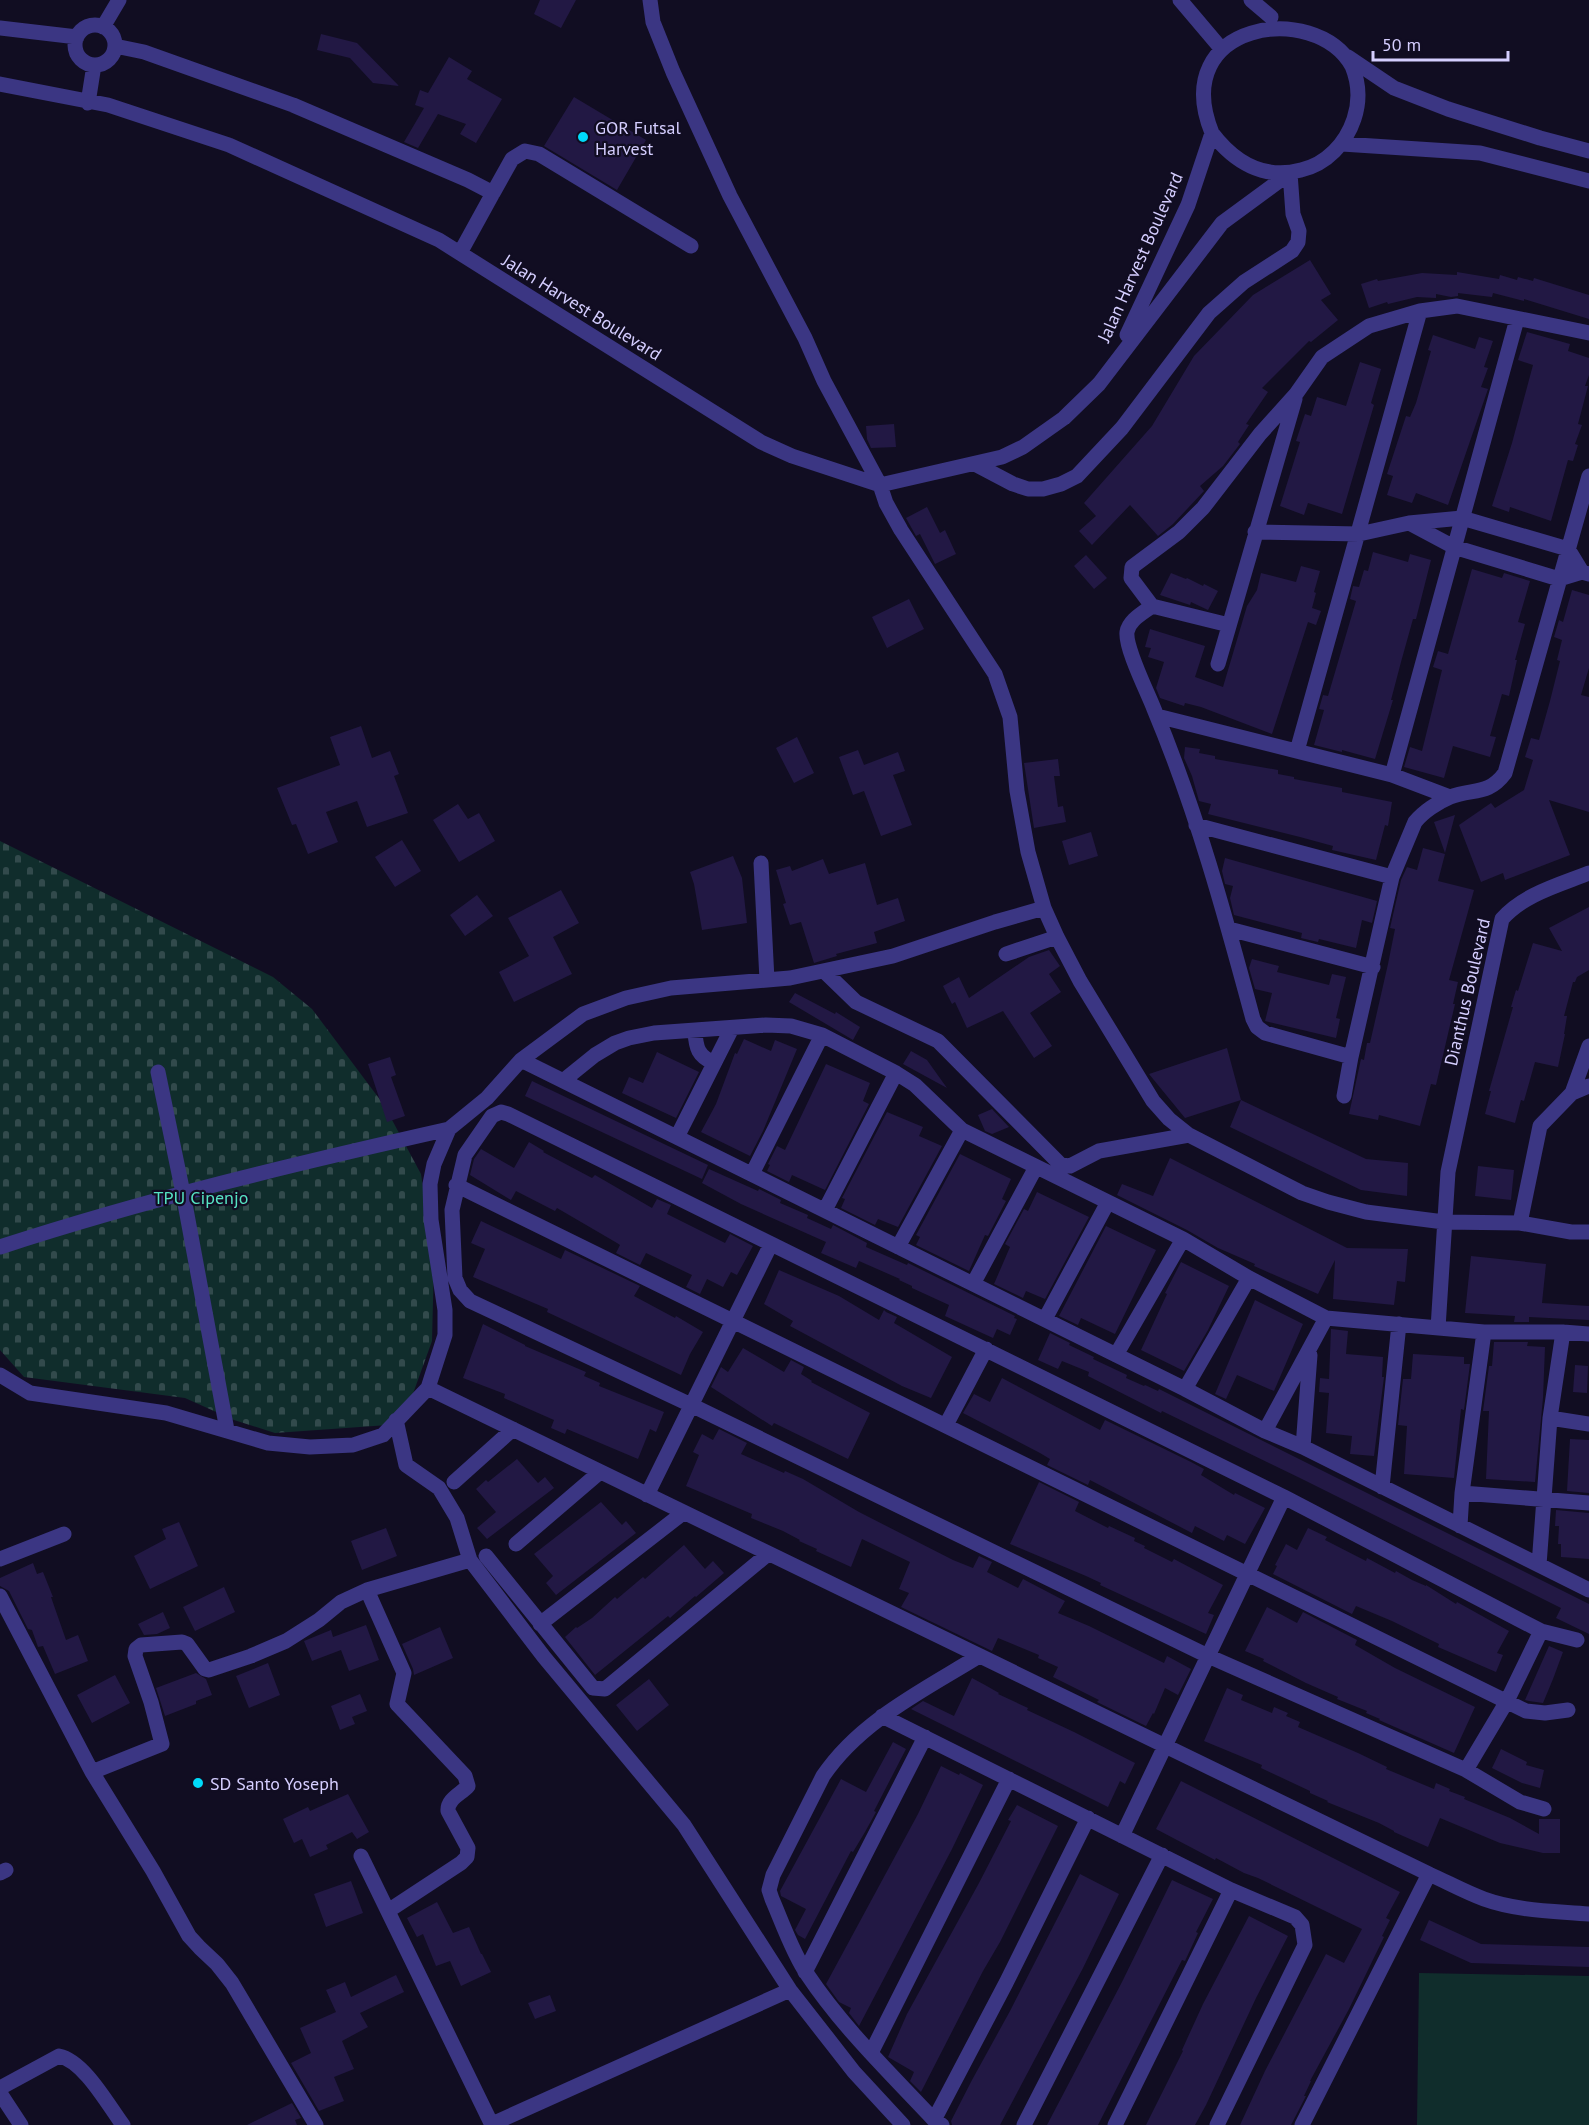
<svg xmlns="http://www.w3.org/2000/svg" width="1589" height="2125" font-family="'PT Sans',sans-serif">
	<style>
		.green { fill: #102d2c }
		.cemetery { fill: url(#cemetery-stones) }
		.building { fill: #221844 }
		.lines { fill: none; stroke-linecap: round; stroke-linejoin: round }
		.minor { stroke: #3b3683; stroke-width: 15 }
		.poi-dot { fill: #00daf9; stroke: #110d22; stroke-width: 2 }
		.labels { text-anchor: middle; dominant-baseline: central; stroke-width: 4.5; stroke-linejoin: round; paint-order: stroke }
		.poi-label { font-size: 18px; fill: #d5ceff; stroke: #110d22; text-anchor: start }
		.street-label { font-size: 18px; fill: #d5ceff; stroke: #110d22 }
		.park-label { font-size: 18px; fill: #56e3c3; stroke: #110d22 }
	</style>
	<defs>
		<pattern id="cemetery-stones" width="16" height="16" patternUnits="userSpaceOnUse" patternTransform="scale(1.5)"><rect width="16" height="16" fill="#102d2c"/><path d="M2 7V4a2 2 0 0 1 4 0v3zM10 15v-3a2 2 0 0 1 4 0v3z" fill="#324a4c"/></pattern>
	</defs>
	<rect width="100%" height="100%" fill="#110d22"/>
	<path class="green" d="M1419,1973L1589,1976V2125H1417Z"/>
	<path class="cemetery" d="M0,841L273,977L312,1009L384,1105L421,1174L434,1261L432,1341L402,1424L275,1433L234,1420L185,1398L24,1377L0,1350Z"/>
	<path class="building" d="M540,0H576L561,28L534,14Z
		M321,34L357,43L399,86L373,83L350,58L317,50Z
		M449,57L472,71L467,79L502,99L476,143L460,134L466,124L438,114L418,148L404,142L424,108L415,105L420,90L428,93Z
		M574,97L646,140L617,190L544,146Z
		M1310,260L1331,294L1321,300L1338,320L1311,342L1309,341L1262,388L1268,392L1246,424L1249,425L1238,442L1240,444L1223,466L1200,486L1204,491L1173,524L1158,536L1130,505L1092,545L1079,531L1096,516L1084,503L1152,426L1194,356L1253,295Z
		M1457,272L1499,279L1500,275L1517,280L1518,277L1533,281L1534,278L1589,295V319L1524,299V301L1493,293L1492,297L1458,293V296L1451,297L1436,294V298L1417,297L1388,304L1387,302L1369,308L1361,284L1377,279L1378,281L1422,273L1457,275Z
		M1527,332L1570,344L1568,351L1589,358V375L1585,386H1588L1578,424L1582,425L1575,444L1578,445L1573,461L1568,460L1551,521L1510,507L1509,512L1492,506L1512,443L1533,365L1518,360Z
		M1433,335L1475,349L1479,337L1493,341L1484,367L1488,368L1481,387L1488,389L1448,505L1416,493L1412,503L1387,495L1393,476L1387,474L1406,416L1410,417L1416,403L1431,351L1428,350Z
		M1360,362L1381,369L1371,403L1374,405L1342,514L1308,503L1304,515L1280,506L1300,442L1296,441L1305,414L1311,416L1317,397L1346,406Z
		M894,424L896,447L871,448L867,439L866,426Z
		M927,507L940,533L945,530L956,554L935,564L920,534L916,536L906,518Z
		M1373,552L1408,562L1410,554L1431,560L1416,619H1413L1401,662L1391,700H1393L1375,759L1342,750V752L1314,745L1324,710L1319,709L1323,695L1328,696L1356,601L1350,599L1353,586L1359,587L1364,570L1368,571Z
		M1086,555L1107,578L1094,589L1074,566Z
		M1301,566L1320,571L1314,592L1316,593L1312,608L1321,611L1316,625L1308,622L1272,734L1201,707L1185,703L1184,706L1160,698L1156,688L1164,662L1148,657L1151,648L1145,647L1150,629L1205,646L1195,677L1223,687L1247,606L1257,590L1261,573L1296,582Z
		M1472,569L1502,578L1504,573L1530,581L1518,622L1525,624L1515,660H1517L1509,696L1502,694L1490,736L1496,737L1490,757L1453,746L1444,778L1404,767L1410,747L1422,751L1442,670L1433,667L1438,651L1448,654Z
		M1171,573L1186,579L1187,578L1203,586L1204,584L1218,591L1208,610L1191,602L1190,605L1160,595Z
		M1572,590L1589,595V668L1581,695L1589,697V812L1549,800L1570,855L1505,880L1503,873L1481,882L1459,825L1491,803L1495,808L1524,790L1533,760L1525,757L1531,738L1539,740L1550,701L1560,661L1557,660L1562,640L1554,637L1559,620L1563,622Z
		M909,599L924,629L887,648L872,617Z
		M361,726L372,758L390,751L399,774L394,776L408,813L367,827L357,801L326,812L338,842L308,854L296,824L292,825L277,788L340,765L330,737Z
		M797,737L814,773L794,783L776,748Z
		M1185,747L1200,749L1199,753L1215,756V759L1278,770V774L1294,777V779L1342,788V792L1392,802L1388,826L1385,825L1376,860L1332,850L1333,846L1300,837L1208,814L1211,804L1199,801L1192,776L1184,758Z
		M858,750L864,765L898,752L905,771L893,775L912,825L881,836L864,791L853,795L839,757Z
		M1058,759L1060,776H1054L1058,807L1063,806L1066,822L1034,828L1024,763Z
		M458,804L468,819L479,813L495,841L459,862L433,820Z
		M1455,815L1445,853L1434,822Z
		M1091,832L1098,856L1069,865L1062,841Z
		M402,840L421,871L395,887L375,857Z
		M1423,848L1445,854L1438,881L1474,890L1449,980L1458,982L1453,1004H1455L1436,1085L1431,1084L1420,1126L1379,1115L1378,1120L1349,1114L1361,1059L1364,1060L1367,1043H1370L1388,964L1395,929L1390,928L1401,880L1407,867L1417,870Z
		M733,856L742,878L747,923L702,930L694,884L690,872Z
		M1225,858L1377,901L1372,923L1362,920L1356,948L1319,939L1318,942L1301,938L1302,933L1234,915L1230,898L1233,886L1225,884L1222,871Z
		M823,859L829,874L865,863L877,905L898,898L905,921L874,932L877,943L836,954L837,956L814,963L801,922L790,925L783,904L786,903L776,870L790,866L792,871Z
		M561,890L579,923L553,937L572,974L514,1002L499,972L529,956L508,918Z
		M477,895L493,916L465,936L450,915Z
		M1589,907V970L1577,977L1575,982H1573L1564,1016H1567L1564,1034H1565L1558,1067L1535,1062L1524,1101L1521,1100L1515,1123L1485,1114L1491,1091H1489L1513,1007H1511L1516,990L1518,991L1533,943L1562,951L1549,928Z
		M1049,950L1060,966L1049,974L1061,992L1030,1013L1052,1046L1034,1058L1003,1011L967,1028L955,1002L952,1004L943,986L959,977L969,998L1029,957Z
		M1252,959L1279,966L1277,972L1329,985L1332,974L1346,977L1336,1018L1340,1019L1336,1038L1265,1021L1272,993L1255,989L1249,968Z
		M795,993L835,1014L836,1012L860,1027L853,1040L789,1002Z
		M744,1039L771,1051L775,1040L797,1049L763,1131L750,1156L701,1132L716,1104L735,1053L737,1054Z
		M1227,1048L1241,1100L1185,1118L1149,1074Z
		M911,1051L927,1060L947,1088L903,1064Z
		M657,1052L699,1072L676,1118L622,1093L629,1077L643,1083Z
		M390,1057L396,1075L391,1077L405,1116L387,1122L368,1064Z
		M826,1064L870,1083L863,1101L869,1104L825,1190L792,1175L789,1182L767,1171L770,1165L768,1164L777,1146L785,1150Z
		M532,1081L708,1165L702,1179L525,1096Z
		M1241,1100L1366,1159L1408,1163L1407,1196L1361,1190L1230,1127Z
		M992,1109L1009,1127L992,1134L985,1131L978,1115Z
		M887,1112L923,1127L919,1136L942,1146L898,1227L878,1219L875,1225L841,1208L845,1199L842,1198Z
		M529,1142L544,1151L543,1152L592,1178L595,1175L652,1208L657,1199L671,1205L667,1214L725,1243L730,1234L753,1246L737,1275L731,1272L723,1287L707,1279L700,1294L686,1287L692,1275L646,1253L640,1265L616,1253L620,1245L617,1243L557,1208L555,1211L516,1191L511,1200L470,1175L474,1159L481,1149L514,1168Z
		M960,1154L1011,1179L1002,1199L1006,1201L988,1236L985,1235L969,1271L916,1245L920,1237L916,1235Z
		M1170,1158L1347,1248L1408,1249L1405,1282L1397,1281L1394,1305L1333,1299L1335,1260L1318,1294L1254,1266L1255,1264L1218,1248L1187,1230L1117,1195L1122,1184L1153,1196Z
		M1478,1166L1514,1170L1511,1200L1475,1196Z
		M709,1169L758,1191L759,1189L781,1200L780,1203L808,1215L807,1218L831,1229L833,1225L867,1243L866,1247L907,1265L908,1263L1015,1316L1014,1318L1017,1319L1010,1335L997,1329L993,1338L945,1316L949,1305L912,1288V1286L899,1280L900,1279L859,1261L856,1268L821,1253L826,1242L741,1204L702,1183Z
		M1037,1192L1089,1217L1045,1299L1026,1291L1023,1298L994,1284L1010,1247L1005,1244L1024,1209L1028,1211Z
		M481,1221L561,1259L565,1250L640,1286L634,1296L675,1318L676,1316L703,1332L690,1354L681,1375L547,1312L548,1309L473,1277L485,1249L471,1243Z
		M1106,1226L1156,1250L1115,1334L1081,1318L1078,1325L1059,1316Z
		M1471,1256L1546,1264L1542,1303L1589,1306V1320L1529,1317V1322H1514L1515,1316L1465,1313Z
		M1181,1262L1229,1286L1208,1330L1184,1371L1141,1350L1167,1294L1165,1293Z
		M779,1270L839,1296L879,1320L884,1310L886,1312L897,1317L894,1323L952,1357L931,1398L902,1386L790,1326L793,1321L764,1304Z
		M1255,1300L1303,1324L1274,1391L1237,1375L1226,1399L1215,1394Z
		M483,1324L525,1345V1346L586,1372L584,1376L600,1383L599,1386L664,1412L656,1432L650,1429L638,1459L567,1429L565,1434L551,1428L554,1420L504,1398L505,1394L463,1378Z
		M1331,1329L1348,1331L1346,1354L1383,1357L1382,1377H1384L1374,1456L1350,1454L1352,1436L1326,1433L1329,1393L1319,1392L1320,1378L1329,1379Z
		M1050,1333L1070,1343L1069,1345L1094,1357L1093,1359L1127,1375L1126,1378L1144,1386L1145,1385L1158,1391L1159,1389L1589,1604V1634L1556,1618L1561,1608L1302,1479L1162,1411L1161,1413L1088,1376L1089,1372L1062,1361L1058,1369L1038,1360Z
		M1494,1342H1528L1527,1346L1545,1347L1543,1398L1535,1482L1486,1479L1489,1411H1483L1489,1366H1492Z
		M743,1348L784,1372L791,1360L804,1367L801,1374L812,1381L811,1382L870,1413L848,1459L774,1423L772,1426L711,1387L721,1367L728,1372Z
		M1413,1354L1464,1357V1364H1470L1464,1410L1461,1409L1454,1478L1404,1474L1407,1426L1398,1425L1403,1379H1411Z
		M1575,1365L1588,1366L1587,1393L1573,1392Z
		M1002,1378L1100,1430L1105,1420L1191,1462L1204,1469L1201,1475L1234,1495L1235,1493L1265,1508L1245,1544L1227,1535L1224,1541L1195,1526L1192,1533L1090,1480L1088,1485L1047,1465L1050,1459L1040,1453L963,1413L974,1394L990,1402Z
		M719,1429L747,1443L741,1454L784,1473L785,1471L803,1479L859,1512L953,1560L973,1568L979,1556L992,1562L987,1572L1018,1588L1023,1579L1065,1601L1058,1613L1089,1626L1164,1663L1167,1656L1191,1669L1178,1695L1165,1688L1154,1714L1153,1713L1146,1726L1097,1702L1099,1700L1053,1677L1058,1667L1038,1658L1039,1655L998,1638L992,1651L901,1607L909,1593L899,1589L910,1562L862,1539L851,1567L816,1551L817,1549L799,1541L800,1540L783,1531L751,1518L752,1514L686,1486L699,1455L693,1452L702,1434L713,1440Z
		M1570,1439L1589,1440V1493L1567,1491Z
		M517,1459L538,1483L545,1477L554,1488L487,1539L477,1528L496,1512L476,1489L486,1480L488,1482Z
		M1039,1482L1079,1502L1075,1511L1108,1528L1109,1526L1135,1538L1134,1541L1145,1546L1144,1548L1172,1562L1174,1559L1223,1585L1208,1613L1214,1615L1206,1634L1100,1585L1101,1583L1086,1576L1010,1544Z
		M601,1502L622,1525L626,1521L636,1533L556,1595L546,1583L553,1576L534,1554Z
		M1556,1510L1589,1513V1559L1561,1557V1544H1558L1559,1526H1555Z
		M179,1522L198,1566L150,1589L134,1556L166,1539L162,1529Z
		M386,1528L397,1556L362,1570L351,1541Z
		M1308,1528L1327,1537L1325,1540L1366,1561L1367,1558L1395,1573L1396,1571L1412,1580L1426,1586V1585L1456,1604L1457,1602L1509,1631L1497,1653L1503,1655L1496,1672L1438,1647L1439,1644L1392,1621L1356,1606L1352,1614L1273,1574L1277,1566L1275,1565L1286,1544L1297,1550Z
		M684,1545L705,1569L713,1561L724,1573L696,1597L695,1596L670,1618L668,1616L595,1675L565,1637L576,1627L577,1628L592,1618L615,1597L617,1599L643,1577L645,1579Z
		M33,1563L37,1574L43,1572L53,1597H51L66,1640L78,1635L88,1661L55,1674L43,1646L38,1647L32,1630L28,1629L9,1591L0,1586V1578Z
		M224,1587L235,1612L195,1631L183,1607Z
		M1267,1607L1297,1623L1303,1612L1357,1640L1355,1645L1395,1668L1475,1707L1454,1753L1379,1720L1380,1719L1366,1713L1367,1711L1337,1699L1338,1697L1306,1683L1263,1661L1264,1659L1245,1651Z
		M163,1612L170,1628L157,1634L144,1635L138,1624Z
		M366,1625L379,1660L349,1671L341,1650L312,1661L304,1641L331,1630L333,1637Z
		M440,1627L453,1658L414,1675L413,1669L402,1644Z
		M1549,1646L1563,1652L1553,1679L1543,1703L1529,1701L1525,1700Z
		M268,1663L280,1695L249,1708L236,1676Z
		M196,1673L206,1679L212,1695L196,1701V1704L165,1716L156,1688Z
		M115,1675L130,1703L92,1723L77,1695Z
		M972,1678L985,1685L999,1693L998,1694L1028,1708L1027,1710L1074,1732L1135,1763L1125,1784L1120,1781L1108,1807L911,1709L923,1701L954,1716Z
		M649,1679L669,1705L637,1731L616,1705Z
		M1227,1688L1243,1695L1241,1700L1272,1713L1274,1707L1288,1713L1286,1716L1300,1722L1298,1727L1358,1753L1387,1767L1386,1769L1434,1789L1436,1783L1450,1789L1449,1791L1465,1797L1464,1799L1510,1818L1539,1834V1819H1560V1853H1543L1500,1843L1440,1818L1428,1847L1394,1832V1831L1379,1823L1327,1802L1328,1801L1310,1793V1791L1261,1768L1262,1765L1204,1741Z
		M360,1694L367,1711L352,1717L355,1724L340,1730L331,1706Z
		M893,1742L906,1749L874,1811L876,1812L865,1832L853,1852L851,1851L805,1939L798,1935L795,1930L806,1909L781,1896L780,1891L841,1779L866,1792Z
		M1501,1749L1527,1762L1526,1765L1544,1770L1540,1788L1522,1783L1492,1768Z
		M941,1766L959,1775L960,1773L983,1785L952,1849L859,2026L849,2013L851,2008L839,2002L826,1984L918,1814Z
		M1181,1781L1400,1892L1386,1918L1390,1920L1382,1936L1384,1937L1349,2009L1310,2081H1311L1304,2096H1306L1291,2125H1240L1265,2071L1326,1954L1344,1963L1362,1929L1258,1878L1244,1873L1216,1858L1215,1860L1156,1829Z
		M348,1794L369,1832L357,1839L352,1832L326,1845L328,1849L310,1857L302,1839L294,1843L283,1819L308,1807L310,1811Z
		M1017,1805L1058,1826L1000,1942L983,1971L921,2092L910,2081L914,2072L888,2057L907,2014L979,1883L1011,1821L1008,1820Z
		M1080,1874L1119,1894L1083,1968L1000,2125H952L951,2121L972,2080L1010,2011Z
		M1172,1880L1213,1899L1196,1932L1198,1933L1185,1961L1182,1960L1098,2125H1047L1122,1982Z
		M351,1881L363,1913L326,1927L314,1894Z
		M437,1902L453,1933L469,1927L481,1954H482L491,1972L461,1986L450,1961L436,1966L423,1934L417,1937L407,1918Z
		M1249,1916L1288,1936L1256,1998L1206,2105L1195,2125H1146L1183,2051L1182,2050L1203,2004Z
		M1429,1920L1481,1944L1589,1947V1967L1471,1963L1420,1940Z
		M396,1975L404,1992L360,2013L368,2027L342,2041L354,2069L334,2077L344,2101L319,2111L291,2063L311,2053L300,2028L336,2012L326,1990L345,1982L351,1997Z
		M550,1995L556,2011L535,2019L528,2003Z
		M292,2103L301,2118L295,2120L297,2125H247Z"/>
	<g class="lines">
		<path class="minor" d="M650,0L653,22L673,72L730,196L805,338L824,381L880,485L886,503L901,530L995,674L1010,717L1017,791L1028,852L1044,908L1057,937L1080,981L1119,1045L1153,1101L1169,1119L1189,1135L1302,1193L1328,1202L1366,1212L1444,1222L1520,1223L1571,1232H1589
			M1180,0L1219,46
			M1251,0L1271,17
			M75 45a20 20 0 1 1 40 0a20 20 0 1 1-40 0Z
			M103,27L119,0
			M0,28L77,37
			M115,46L144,52L293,105L468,180L493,193L460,253
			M1348,57L1394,88L1448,109L1540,138L1589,151
			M0,84L108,105L229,145L439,240L761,442L792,456L880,485L1002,457L1023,447L1064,418L1099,384L1222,223L1290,173
			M88,103L94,65
			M1342,144L1480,153L1589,181
			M493,193L512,159L525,151L539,154L691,246
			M1127,335L1188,205L1212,133C1167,22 1315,0 1352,66C1359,83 1360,101 1354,119C1346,143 1327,164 1301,170C1264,180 1234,162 1212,133
			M975,464L1013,484L1028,489H1043L1061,484L1077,476L1122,428L1209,313L1244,282L1292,251L1298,242L1299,231L1293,214L1290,173
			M1255,532L1359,534L1409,523
			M1582,572L1568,549L1462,518L1409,523L1454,547L1559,579L1582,572L1589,574
			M1152,606L1229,625
			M1218,664L1295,399
			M1157,716L1392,775L1450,797
			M1297,751L1420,311
			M1392,775L1517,319
			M1196,825L1392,877
			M761,863L767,980
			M1229,929L1373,967
			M1006,954L1057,937
			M824,971L856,1002L938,1041L1061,1165L1070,1166L1099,1151L1189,1135
			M695,1032C696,1048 698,1056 714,1063
			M1351,1057L1265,1033L1257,1027L1253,1019C1225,915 1196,809 1154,709C1148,693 1125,648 1127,632C1129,620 1143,613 1152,606L1131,578L1132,567L1179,532L1203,508L1260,434L1296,394L1322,357L1369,326L1420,311L1457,306L1589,333
			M521,1060L1185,1389L1265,1431L1303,1447L1589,1590
			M158,1072L183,1193L227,1430
			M564,1080L595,1055L615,1043L629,1038L654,1033L766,1025L791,1026L822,1035L896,1073L915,1085L962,1130L1183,1239L1249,1278L1326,1318L1484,1332H1563L1589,1334
			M1572,1093L1589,1046
			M1344,1096L1351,1057L1392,877L1415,822C1423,812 1438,802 1450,797C1473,788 1488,796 1505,773L1589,476
			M677,1137L732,1028
			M752,1174L822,1035
			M456,1185L1526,1711L1545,1713L1568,1710
			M825,1210L896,1073
			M1520,1223L1540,1126L1572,1093L1589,1086
			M0,1247C147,1199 298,1163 449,1129
			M898,1247L962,1130
			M973,1284L1036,1167
			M1045,1319L1108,1202
			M1438,1328L1448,1172L1502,919C1524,894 1559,885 1589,873
			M1116,1355L1183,1239
			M0,1375L30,1393L166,1413L268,1443L310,1447L353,1445L383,1435L428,1388L445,1335V1310L431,1220L430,1184L434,1164L449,1129L487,1098L521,1060L583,1014L626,998L671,988L790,978L893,956L995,922L1044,908
			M428,1388L1429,1874C1447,1882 1465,1892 1484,1899C1517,1911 1554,1911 1589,1914
			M1185,1389L1249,1278
			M1550,1418L1589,1424
			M396,1420L406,1465L439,1488L457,1518L470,1560L544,1657L684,1825L790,1990L854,2072L903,2125
			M946,1425L986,1349
			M1265,1431L1326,1318
			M1303,1447L1310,1355
			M454,1482L513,1429
			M1382,1487L1399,1324
			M1462,1493L1589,1503
			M647,1495L771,1244
			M1460,1526L1462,1493L1484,1332
			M516,1544L600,1472
			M486,1556L593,1688L605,1689L768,1554
			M0,1559L64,1534
			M1539,1565L1550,1418L1563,1332
			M367,1590L404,1673L397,1704L465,1776L468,1786C461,1794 447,1799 448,1811L468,1848L467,1857L461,1863L388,1911
			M0,1596L92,1772L162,1744L151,1702L135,1656L136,1649L141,1645L182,1642L187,1644L205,1669L209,1670L251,1656L286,1641L319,1620L341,1602L367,1590L470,1560
			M540,1624L683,1513
			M882,1716L1231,1890L1295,1917L1302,1925L1305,1945L1217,2125
			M1466,1770L1507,1701L1541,1631
			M92,1772L153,1871L189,1936L200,1948L217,1964L232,1983L316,2125
			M1544,1809L1520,1802L1466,1770L1208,1656L691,1405L470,1301L460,1290L455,1278L452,1210L465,1155L492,1116L501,1112L508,1114L1284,1497L1541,1631L1577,1640
			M1122,1836L1284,1497
			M361,1856L492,2125
			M0,1873L6,1870
			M805,1972L925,1737
			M871,2053L1009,1779
			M0,2088L59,2056C84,2061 108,2105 123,2125
			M0,2093L21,2125
			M934,2120L1006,1983L1088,1818
			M492,2124L790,1990
			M942,2125L934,2120C890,2073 843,2028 807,1974C793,1954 782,1922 772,1899L769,1890L773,1875L823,1776C860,1721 924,1690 979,1656
			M1024,2125L1162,1855
			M1115,2125L1231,1890
			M1302,2125L1429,1874"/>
	</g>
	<g class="poi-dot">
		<circle cx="583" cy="137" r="6"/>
		<circle cx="198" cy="1783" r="6"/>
	</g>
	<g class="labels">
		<g class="poi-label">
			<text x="595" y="127">GOR Futsal<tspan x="595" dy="21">Harvest</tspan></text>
			<text x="210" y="1783">SD Santo Yoseph</text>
		</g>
		<g class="street-label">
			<text transform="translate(1140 257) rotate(-66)">Jalan Harvest Boulevard</text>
			<text transform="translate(582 307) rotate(32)">Jalan Harvest Boulevard</text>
			<text transform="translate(1467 992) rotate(-77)">Dianthus Boulevard</text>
		</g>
		<g class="park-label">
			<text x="201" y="1197">TPU Cipenjo</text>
		</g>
	</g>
	<path d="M1373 51v9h135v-9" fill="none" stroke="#d5ceff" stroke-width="3"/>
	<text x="1382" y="51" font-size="18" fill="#d5ceff" stroke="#110d22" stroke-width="4.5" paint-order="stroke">50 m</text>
</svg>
